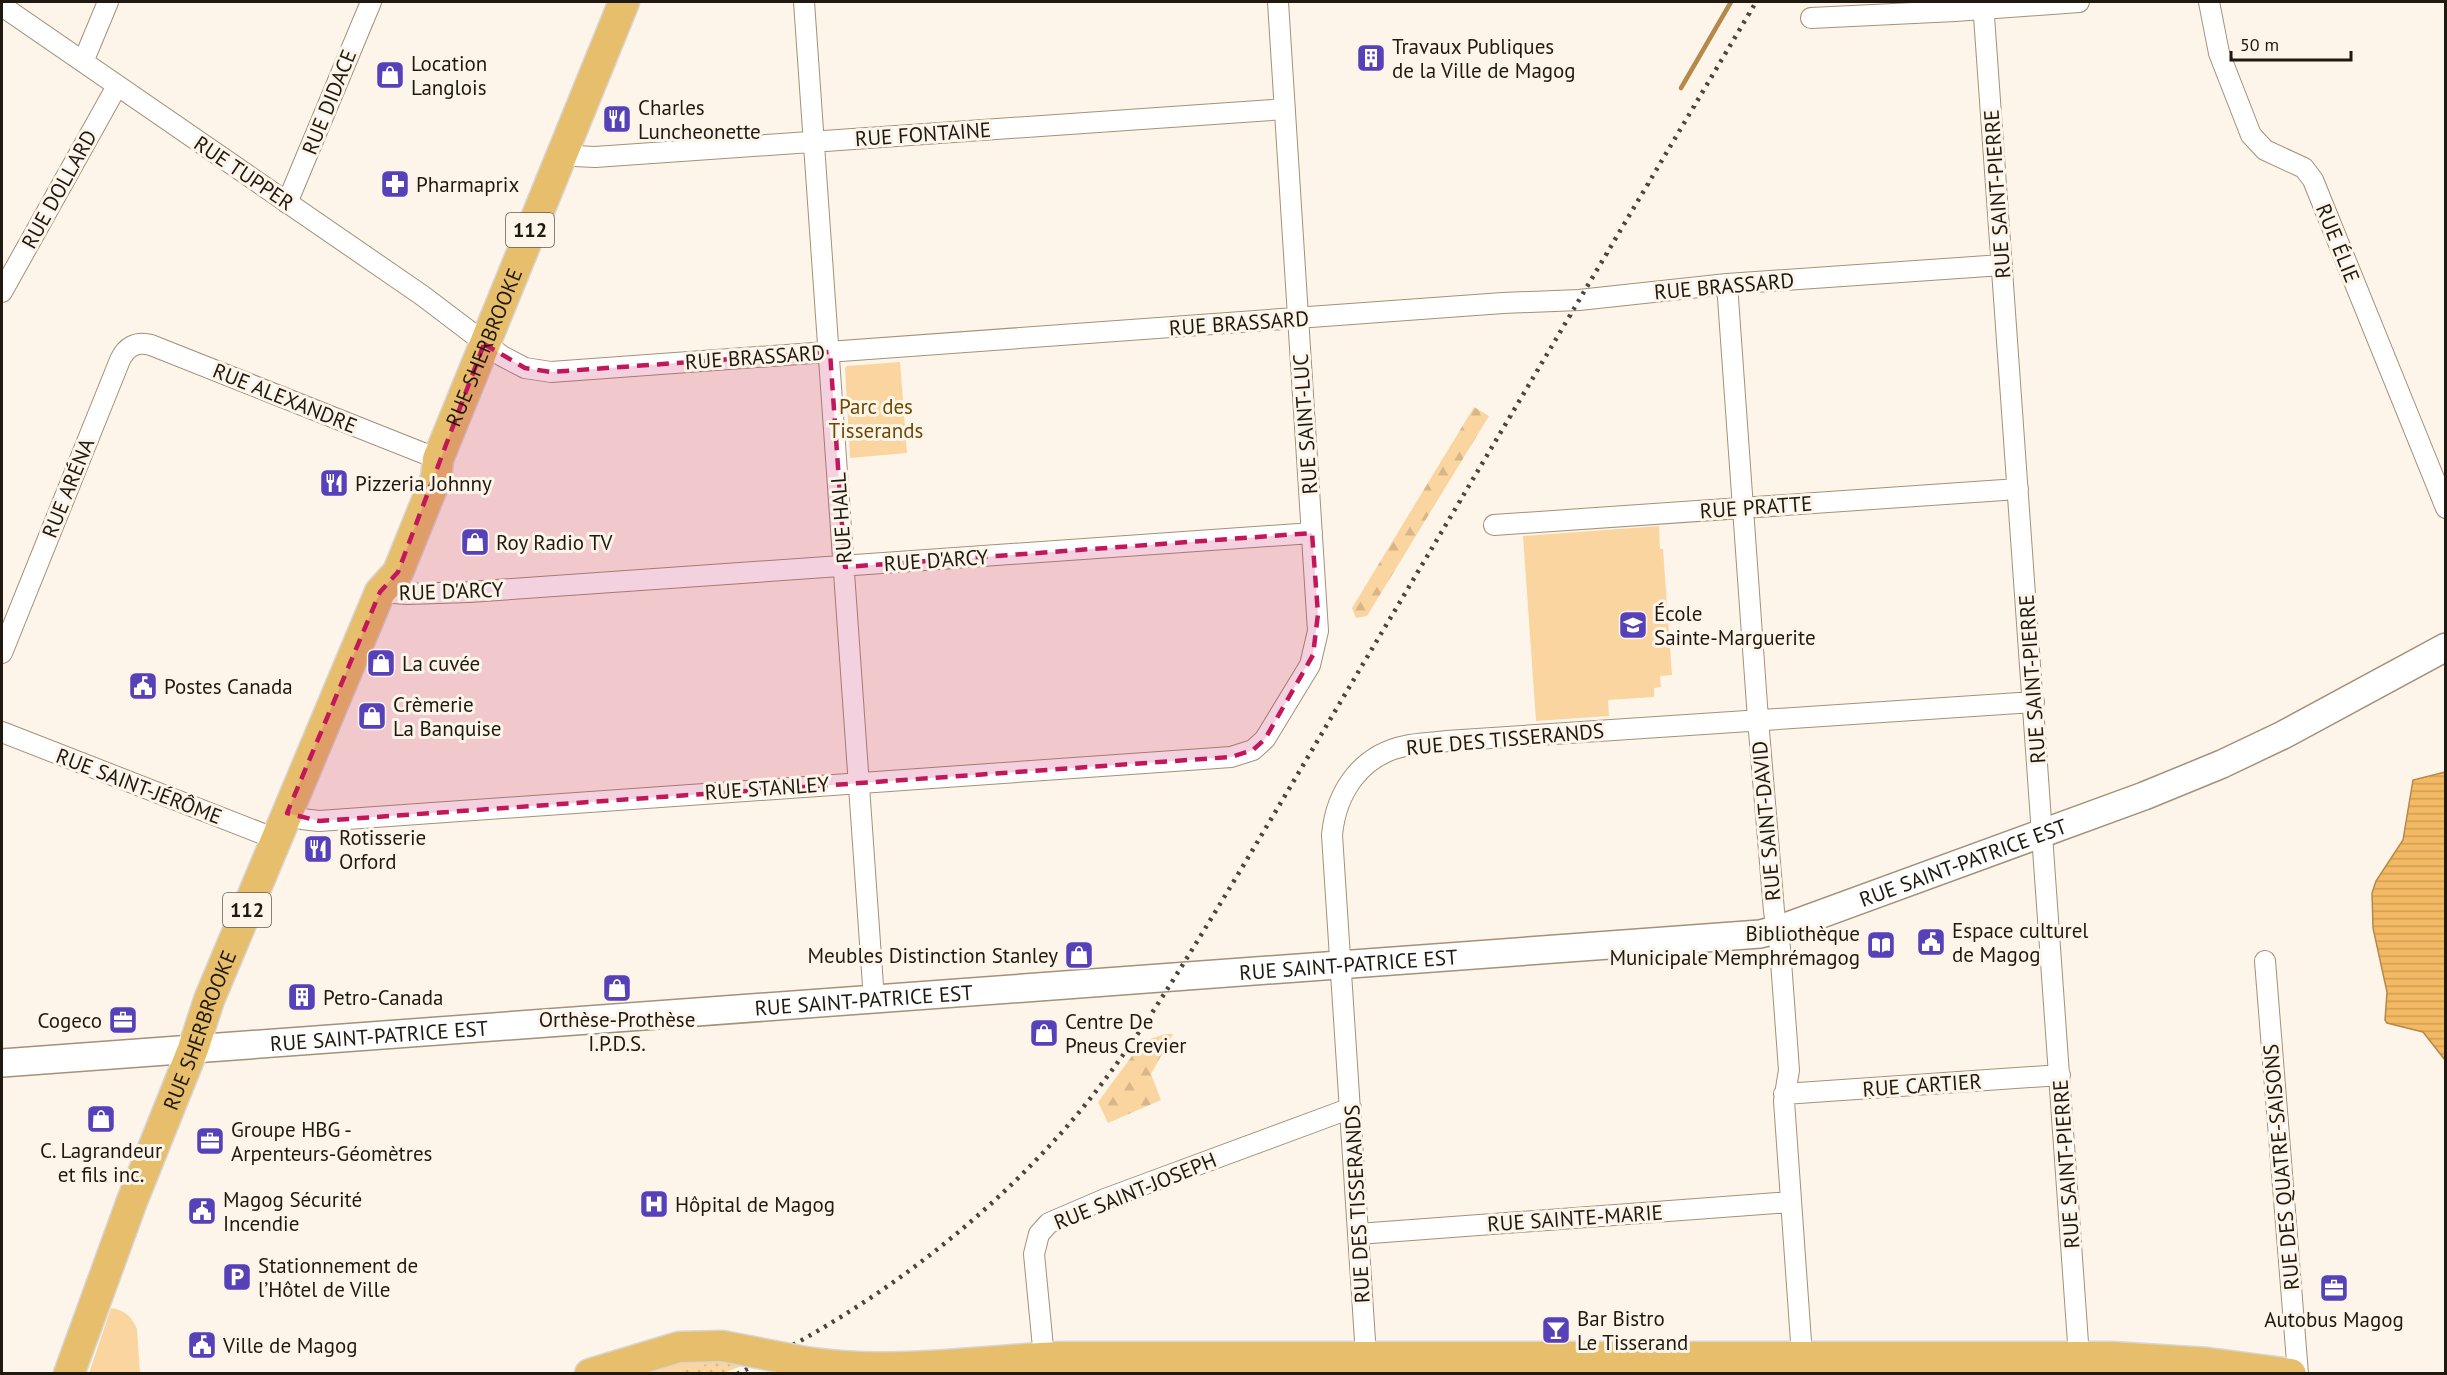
<svg xmlns="http://www.w3.org/2000/svg" width="2447" height="1375" font-family="'PT Sans',sans-serif">
	<style>
		.grass { fill: url(#grass-dots) }
		.forest { fill: url(#forest-firs) }
		.park { fill: #fbd5a0 }
		.water { fill: url(#water-rules); stroke: #b4894a; stroke-width: 1.5 }
		.lines { fill: none; stroke-linecap: round; stroke-linejoin: round }
		.stream { stroke: #b4894a; stroke-width: 4.5 }
		.street-casing { stroke: #a39178; stroke-width: 22 }
		.secondary-casing { stroke: #a39178; stroke-width: 30 }
		.primary-casing { stroke: #d7d6d4; stroke-width: 33 }
		.street { stroke: #fff; stroke-width: 20 }
		.secondary { stroke: #fff; stroke-width: 27 }
		.primary { stroke: #e7be6b; stroke-width: 30 }
		.rail { stroke: #4c453a; stroke-width: 4.5; stroke-dasharray: 3 6; stroke-linecap: butt }
		.primary-bridge-casing { stroke: #d7d6d4; stroke-width: 33; stroke-linecap: butt }
		.primary-bridge { stroke: #e7be6b; stroke-width: 30 }
		.marked { fill: #c2185b; fill-opacity: 0.2; stroke: #c2185b; stroke-width: 4.5; stroke-dasharray: 12 8; stroke-linejoin: round }
		.labels { text-anchor: middle; dominant-baseline: central; stroke-width: 6; stroke-linejoin: round; paint-order: stroke }
		.shield { fill: #fdf5ea; stroke: #625b51; stroke-width: 1.5 }
		.shield-label { font-size: 20px; font-weight: bold; fill: #20190f }
		.poi-label { font-size: 21px; fill: #20190f; stroke: #fdf5ea; text-anchor: start }
		.street-label { font-size: 21px; fill: #20190f; stroke: #fdf5ea }
		.park-label { font-size: 21px; fill: #6e4901; stroke: #fdf5ea }
	</style>
	<defs>
		<pattern id="grass-dots" width="8" height="8" patternUnits="userSpaceOnUse" patternTransform="scale(1.5)"><rect width="8" height="8" fill="#fbd5a0"/><path d="M2 2h.1M6 6h.1" fill="none" stroke="#d7b689" stroke-width="1.8" stroke-linecap="round"/></pattern>
		<pattern id="forest-firs" width="22" height="20" patternUnits="userSpaceOnUse" patternTransform="scale(1.5)"><rect width="22" height="20" fill="#fbd5a0"/><path d="M5 1l3.5 6h-7zM16 11l3.5 6h-7z" fill="#d7b689"/></pattern>
		<pattern id="water-rules" width="6" height="5" patternUnits="userSpaceOnUse" patternTransform="scale(1.5)"><rect width="6" height="5" fill="#f3b963"/><path d="M0 2.5h6" fill="none" stroke="#d09e55"/></pattern>
	</defs>
	<rect width="100%" height="100%" fill="#fdf5ea"/>
	<path class="grass" d="M712,1357L746,1364L724,1373L675,1374Z"/>
	<path class="forest" d="M1474,407L1489,416L1367,616L1356,618L1352,608Z
		M1166,1034H1173L1151,1074L1161,1100L1108,1123L1098,1102L1143,1041Z"/>
	<path class="park" d="M900,362L907,453L850,458L845,368L847,366Z
		M1659,526L1660,549H1663L1672,675L1660,676L1661,687L1654,688V697L1608,700L1609,716L1536,721L1523,536Z
		M111,1308C125,1310 132,1317 137,1329L140,1373H89Z
		M712,1357L711,1363L675,1373L633,1374L681,1359Z"/>
	<path class="water" d="M2445,772H2446L2445,1060L2423,1032L2387,1023L2385,1020L2387,992L2373,928L2372,893L2376,881L2403,840L2413,780Z"/>
	<g class="lines">
		<path class="stream" d="M1681,88L1731,2"/>
		<g class="street-casing">
			<path id="street" d="M804,2L874,1000
				M1983,2L2079,1357
				M2209,2L2219,53L2251,135L2265,150L2304,168L2313,180L2446,508
				M2,6L423,296L502,356L525,368L551,372L1503,303L1579,300L1727,284L2002,265
				M1811,18L1955,11L2079,2
				M83,62L108,2
				M562,154L575,156L595,157L1285,109
				M287,203L371,2
				M1727,284L1758,719L1774,911L1780,948L1789,1070L1784,1101L1802,1356
				M2,292L117,86
				M1494,525L2018,489
				M380,592L407,594L469,592L1312,533
				M2,653L120,360C126,347 136,341 151,345L438,459
				M2,732L276,839
				M287,813L302,819L319,821L1231,757L1253,750L1265,739L1310,665L1318,631L1278,2
				M2265,961L2298,1374
				M1784,1094L2060,1075
				M1358,1234L1791,1202
				M1366,1356L1332,835C1336,792 1361,755 1405,746C1418,743 1433,743 1447,741L2034,702
				M1044,1358L1034,1254L1039,1234L1049,1223L1105,1199L1351,1108"/>
		</g>
		<g class="secondary-casing">
			<g id="secondary">
				<path id="s1" d="M2,1063L1760,934L1783,928L2144,796L2222,764L2283,735L2446,647"/>
			</g>
		</g>
		<g class="primary-casing">
			<g id="primary">
				<path d="M805,1362C896,1375 971,1361 1060,1357H2111L2208,1363L2291,1374"/>
				<path id="s2" d="M69,1374L132,1201L193,1049L209,1000L380,592L398,572L436,478L438,459L624,2"/>
				<path d="M590,1374L679,1347L722,1346"/>
			</g>
		</g>
		<use href="#street" class="street"/>
		<use href="#secondary" class="secondary"/>
		<use href="#primary" class="primary"/>
		<path class="rail" d="M737,1374C861,1314 971,1234 1063,1131C1123,1063 1170,986 1217,909C1276,812 1333,714 1391,617C1513,412 1634,207 1756,2"/>
		<g class="primary-bridge-casing">
			<path id="primary-bridge" d="M722,1346L805,1362"/>
		</g>
		<use href="#primary-bridge" class="primary-bridge"/>
	</g>
	<path class="marked" d="M484,344L525,368L551,372L830,352L845,567L1312,533L1318,614L1313,655L1265,739L1253,750L1231,757L319,821L287,813L380,592L398,572Z"/>
	<defs>
		<g id="building-square" transform="scale(1.5)"><rect x="-9" y="-9" width="18" height="18" rx="4" fill="#5641b9" stroke="#fdf5ea"/><path d="M-4-6H4V6H1V3H-1V6H-4ZM-2.5-4.3h1.7v1.8h-1.7ZM.8-4.3h1.7v1.8H.8ZM-2.5-1h1.7V.8h-1.7ZM.8-1h1.7V.8H.8Z" fill="#fff"/></g>
		<g id="shop-square" transform="scale(1.5)"><rect x="-9" y="-9" width="18" height="18" rx="4" fill="#5641b9" stroke="#fdf5ea"/><path d="M-5-2.5h2.3a2.7 3.5 0 0 1 5.4 0H5L5.5 6h-11ZM-1.5-2.5h3a1.5 2.3 0 0 0-3 0Z" fill="#fff"/></g>
		<g id="restaurant-square" transform="scale(1.5)"><rect x="-9" y="-9" width="18" height="18" rx="4" fill="#5641b9" stroke="#fdf5ea"/><path d="M-5-6h1v4h1v-4h1v4h1v-4h1v5L-1.5 .5V6h-2V.5L-5-1ZM5-6V6H3V1.5H1.5Q1.5-4 5-6Z" fill="#fff"/></g>
		<g id="pharmacy-square" transform="scale(1.5)"><rect x="-9" y="-9" width="18" height="18" rx="4" fill="#5641b9" stroke="#fdf5ea"/><path d="M-2-6h4v4h4v4h-4v4h-4v-4h-4v-4h4Z" fill="#fff"/></g>
		<g id="school-square" transform="scale(1.5)"><rect x="-9" y="-9" width="18" height="18" rx="4" fill="#5641b9" stroke="#fdf5ea"/><path d="M0-5L7-2L0 1L-7-2ZM-4 1L0 2.5L4 1V4Q0 6-4 4Z" fill="#fff"/></g>
		<g id="civic-square" transform="scale(1.5)"><rect x="-9" y="-9" width="18" height="18" rx="4" fill="#5641b9" stroke="#fdf5ea"/><path d="M-.6-6.5H3V-4.5H.6V-3L4-1V1h2V6H-6V1h2V-1L-.6-3ZM-1.2 2.5V6h2.4V2.5Z" fill="#fff"/></g>
		<g id="library-square" transform="scale(1.5)"><rect x="-9" y="-9" width="18" height="18" rx="4" fill="#5641b9" stroke="#fdf5ea"/><path d="M-6-4Q-3-5.5-.7-3.5V5Q-3 3-6 4ZM6-4Q3-5.5 .7-3.5V5Q3 3 6 4Z" fill="#fff"/></g>
		<g id="office-square" transform="scale(1.5)"><rect x="-9" y="-9" width="18" height="18" rx="4" fill="#5641b9" stroke="#fdf5ea"/><path d="M-6-3h4V-5.5h4V-3h4V5H-6ZM-1-4.5V-3h2v-1.5ZM-6 0V1H6V0Z" fill="#fff"/></g>
		<g id="hospital-square" transform="scale(1.5)"><rect x="-9" y="-9" width="18" height="18" rx="4" fill="#5641b9" stroke="#fdf5ea"/><path d="M-5-5h3v3.5h4V-5h3V5h-3V1.5h-4V5h-3Z" fill="#fff"/></g>
		<g id="parking-square" transform="scale(1.5)"><rect x="-9" y="-9" width="18" height="18" rx="4" fill="#5641b9" stroke="#fdf5ea"/><path d="M-3.5-5.5H1a3.5 3.5 0 0 1 0 7H-1V5.5H-3.5ZM-1-3.4V-.6H.8a1.4 1.4 0 0 0 0-2.8Z" fill="#fff"/></g>
		<g id="bar-square" transform="scale(1.5)"><rect x="-9" y="-9" width="18" height="18" rx="4" fill="#5641b9" stroke="#fdf5ea"/><path d="M-6-5H6L.8 .8V4.5H3.5V6h-7V4.5H-.8V.8Z" fill="#fff"/></g>
	</defs>
	<g fill-rule="evenodd">
		<use href="#building-square" x="1371" y="58"/>
		<use href="#shop-square" x="390" y="75"/>
		<use href="#restaurant-square" x="617" y="119"/>
		<use href="#pharmacy-square" x="395" y="184"/>
		<use href="#restaurant-square" x="334" y="483"/>
		<use href="#shop-square" x="475" y="542"/>
		<use href="#school-square" x="1633" y="625"/>
		<use href="#shop-square" x="381" y="663"/>
		<use href="#civic-square" x="143" y="686"/>
		<use href="#shop-square" x="372" y="716"/>
		<use href="#restaurant-square" x="318" y="849"/>
		<use href="#civic-square" x="1931" y="942"/>
		<use href="#library-square" x="1881" y="945"/>
		<use href="#shop-square" x="1079" y="955"/>
		<use href="#shop-square" x="617" y="988"/>
		<use href="#building-square" x="302" y="997"/>
		<use href="#office-square" x="123" y="1020"/>
		<use href="#shop-square" x="1044" y="1033"/>
		<use href="#shop-square" x="101" y="1119"/>
		<use href="#office-square" x="210" y="1141"/>
		<use href="#hospital-square" x="654" y="1204"/>
		<use href="#civic-square" x="202" y="1211"/>
		<use href="#parking-square" x="237" y="1277"/>
		<use href="#office-square" x="2334" y="1288"/>
		<use href="#bar-square" x="1556" y="1330"/>
		<use href="#civic-square" x="202" y="1345"/>
	</g>
	<g class="labels">
		<g class="shield">
			<rect x="506" y="213" width="48" height="34" rx="4.5"/>
			<rect x="223" y="893" width="48" height="34" rx="4.5"/>
		</g>
		<g class="shield-label">
			<text x="530" y="230">112</text>
			<text x="247" y="910">112</text>
		</g>
		<g class="poi-label">
			<text x="1392" y="46">Travaux Publiques<tspan x="1392" dy="24">de la Ville de Magog</tspan></text>
			<text x="411" y="63">Location<tspan x="411" dy="24">Langlois</tspan></text>
			<text x="638" y="107">Charles<tspan x="638" dy="24">Luncheonette</tspan></text>
			<text x="416" y="184">Pharmaprix</text>
			<text x="355" y="483">Pizzeria Johnny</text>
			<text x="496" y="542">Roy Radio TV</text>
			<text x="1654" y="613">École<tspan x="1654" dy="24">Sainte-Marguerite</tspan></text>
			<text x="402" y="663">La cuvée</text>
			<text x="164" y="686">Postes Canada</text>
			<text x="393" y="704">Crèmerie<tspan x="393" dy="24">La Banquise</tspan></text>
			<text x="339" y="837">Rotisserie<tspan x="339" dy="24">Orford</tspan></text>
			<text x="1952" y="930">Espace culturel<tspan x="1952" dy="24">de Magog</tspan></text>
			<text x="1860" y="933" text-anchor="end">Bibliothèque<tspan x="1860" dy="24">Municipale Memphrémagog</tspan></text>
			<text x="1058" y="955" text-anchor="end">Meubles Distinction Stanley</text>
			<text x="323" y="997">Petro-Canada</text>
			<text x="617" y="1019" text-anchor="middle">Orthèse-Prothèse<tspan x="617" dy="24">I.P.D.S.</tspan></text>
			<text x="102" y="1020" text-anchor="end">Cogeco</text>
			<text x="1065" y="1021">Centre De<tspan x="1065" dy="24">Pneus Crevier</tspan></text>
			<text x="231" y="1129">Groupe HBG -<tspan x="231" dy="24">Arpenteurs-Géomètres</tspan></text>
			<text x="101" y="1150" text-anchor="middle">C. Lagrandeur<tspan x="101" dy="24">et fils inc.</tspan></text>
			<text x="223" y="1199">Magog Sécurité<tspan x="223" dy="24">Incendie</tspan></text>
			<text x="675" y="1204">Hôpital de Magog</text>
			<text x="258" y="1265">Stationnement de<tspan x="258" dy="24">l’Hôtel de Ville</tspan></text>
			<text x="1577" y="1318">Bar Bistro<tspan x="1577" dy="24">Le Tisserand</tspan></text>
			<text x="2334" y="1319" text-anchor="middle">Autobus Magog</text>
			<text x="223" y="1345">Ville de Magog</text>
		</g>
		<g class="street-label">
			<text transform="translate(329 102) rotate(-68)">RUE DIDACE</text>
			<text transform="translate(923 134) rotate(-4)">RUE FONTAINE</text>
			<text transform="translate(244 173) rotate(34)">RUE TUPPER</text>
			<text transform="translate(59 189) rotate(-61)">RUE DOLLARD</text>
			<text transform="translate(1997 194) rotate(-94)">RUE SAINT-PIERRE</text>
			<text transform="translate(2338 243) rotate(68)">RUE ÉLIE</text>
			<text transform="translate(1724 286) rotate(-5)">RUE BRASSARD</text>
			<text transform="translate(1239 323) rotate(-4)">RUE BRASSARD</text>
			<text stroke="none"><textPath href="#s2" startOffset="1110">RUE SHERBROOKE</textPath></text>
			<text transform="translate(755 357) rotate(-4)">RUE BRASSARD</text>
			<text transform="translate(285 398) rotate(22)">RUE ALEXANDRE</text>
			<text transform="translate(1305 424) rotate(-94)">RUE SAINT-LUC</text>
			<text transform="translate(68 488) rotate(-68)">RUE ARÉNA</text>
			<text transform="translate(1756 507) rotate(-4)">RUE PRATTE</text>
			<text transform="translate(841 518) rotate(-94)">RUE HALL</text>
			<text transform="translate(936 560) rotate(-4)">RUE D'ARCY</text>
			<text transform="translate(451 591) rotate(-2)">RUE D'ARCY</text>
			<text transform="translate(2032 679) rotate(-94)">RUE SAINT-PIERRE</text>
			<text transform="translate(1505 739) rotate(-5)">RUE DES TISSERANDS</text>
			<text transform="translate(139 786) rotate(21)">RUE SAINT-JÉRÔME</text>
			<text transform="translate(767 788) rotate(-4)">RUE STANLEY</text>
			<text transform="translate(1766 821) rotate(-95)">RUE SAINT-DAVID</text>
			<text stroke="none"><textPath href="#s1" startOffset="1978">RUE SAINT-PATRICE EST</textPath></text>
			<text stroke="none"><textPath href="#s1" startOffset="1350">RUE SAINT-PATRICE EST</textPath></text>
			<text stroke="none"><textPath href="#s1" startOffset="864">RUE SAINT-PATRICE EST</textPath></text>
			<text stroke="none"><textPath href="#s2" startOffset="368">RUE SHERBROOKE</textPath></text>
			<text stroke="none"><textPath href="#s1" startOffset="378">RUE SAINT-PATRICE EST</textPath></text>
			<text transform="translate(1922 1085) rotate(-4)">RUE CARTIER</text>
			<text transform="translate(2066 1164) rotate(-94)">RUE SAINT-PIERRE</text>
			<text transform="translate(2281 1167) rotate(-95)">RUE DES QUATRE-SAISONS</text>
			<text transform="translate(1135 1191) rotate(-22)">RUE SAINT-JOSEPH</text>
			<text transform="translate(1357 1204) rotate(-93)">RUE DES TISSERANDS</text>
			<text transform="translate(1575 1218) rotate(-4)">RUE SAINTE-MARIE</text>
		</g>
		<g class="park-label">
			<text x="876" y="406">Parc des<tspan x="876" dy="24">Tisserands</tspan></text>
		</g>
	</g>
	<rect width="2447" height="1375" fill="none" stroke="#20190f" stroke-width="6"/>
	<path d="M2231 51v9h120v-9" fill="none" stroke="#20190f" stroke-width="3"/>
	<text x="2240" y="51" font-size="18" fill="#20190f" stroke="#fdf5ea" stroke-width="4.5" paint-order="stroke">50 m</text>
</svg>
